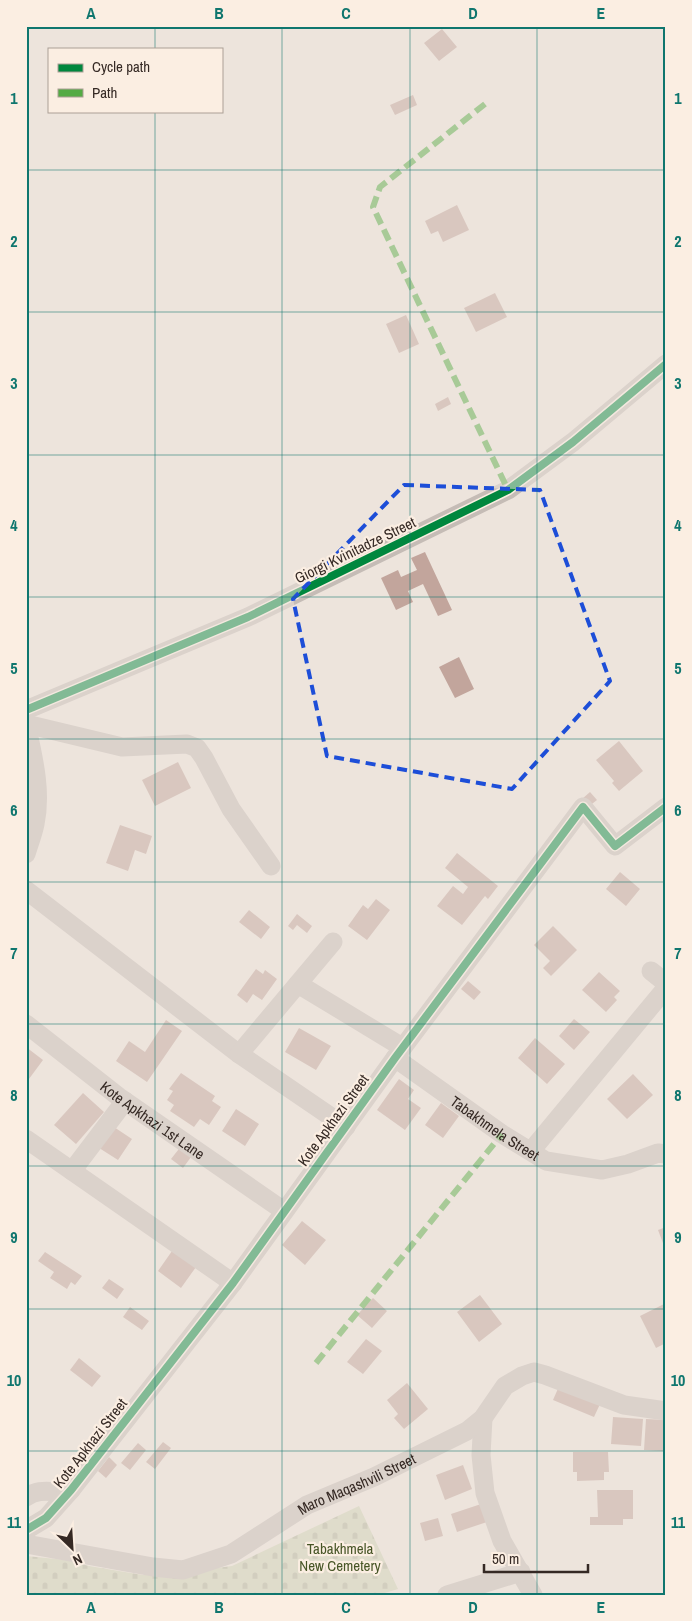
<svg xmlns="http://www.w3.org/2000/svg" width="692" height="1621" font-family="'Archivo Narrow',sans-serif">
	<style>
		.cemetery { fill: url(#cemetery-stones) }
		.building { fill: #c2a59c }
		.lines { fill: none; stroke-linecap: round; stroke-linejoin: round }
		.minor { stroke: #c5bcb6; stroke-width: 19 }
		.quiet { stroke: #54ab44; stroke-width: 6; stroke-dasharray: 12 6; stroke-linecap: butt }
		.cycleway-casing { stroke: #fbeee2; stroke-width: 11 }
		.cycleway { stroke: #00873e; stroke-width: 8 }
		.marked { fill: none; stroke: #1d4ed8; stroke-width: 4; stroke-dasharray: 10 6; stroke-linejoin: round }
		.grid { fill: none; stroke: #0f766e; stroke-width: 1; stroke-opacity: 0.55 }
		.labels { text-anchor: middle; dominant-baseline: central; stroke-width: 4.5; stroke-linejoin: round; paint-order: stroke }
		.street-label { font-size: 15px; fill: #352924; stroke: #fbeee2 }
		.park-label { font-size: 15px; fill: #475526; stroke: #fbeee2 }
		.neatline { fill: none; stroke: #0f766e; stroke-width: 2 }
		.grid-label { font-size: 16px; text-anchor: middle; font-weight: bold; fill: #0f766e }
	</style>
	<defs>
		<pattern id="cemetery-stones" width="16" height="16" patternUnits="userSpaceOnUse" patternTransform="scale(1.25)"><rect width="16" height="16" fill="#cfd2b5"/><path d="M2 7V4a2 2 0 0 1 4 0v3zM10 15v-3a2 2 0 0 1 4 0v3z" fill="#b2b49c"/></pattern>
	</defs>
	<rect width="100%" height="100%" fill="#ede4dc"/>
	<path class="cemetery" d="M359,1506L398,1589L378,1595H26V1556L66,1560L89,1566L143,1575H162L232,1566Z"/>
	<path class="building" d="M442,29L457,47L439,61L424,43Z
		M413,95L417,105L395,115L390,105Z
		M457,205L469,230L443,242L438,231L431,234L425,221Z
		M495,293L507,317L476,332L464,308Z
		M406,315L419,344L399,353L386,324Z
		M448,397L451,404L438,411L435,404Z
		M425,552L452,610L438,616L423,584L408,591L413,602L396,610L381,578L398,570L401,577L417,570L411,558Z
		M459,657L474,689L455,698L439,667Z
		M619,741L643,771L619,791L612,783L614,781L596,760Z
		M178,762L191,788L155,806L142,780Z
		M590,792L597,800L588,807L582,799Z
		M120,825L152,836L146,854L135,850L128,871L106,863Z
		M457,853L498,886L488,899L485,896L462,925L437,906L453,886L463,894L468,887L445,868Z
		M620,872L640,889L626,906L606,889Z
		M376,899L390,910L367,940L348,926L363,905L368,909Z
		M249,910L270,927L261,939L239,922Z
		M297,914L312,926L307,933L297,925L293,930L288,926Z
		M553,926L577,950L551,976L543,968L550,961L534,945Z
		M256,969L263,974L265,970L277,979L262,1000L253,994L247,1003L237,995Z
		M599,972L620,991L614,997L617,1000L606,1012L582,990Z
		M468,981L481,992L474,1000L461,989Z
		M574,1019L590,1032L574,1050L559,1036Z
		M166,1020L182,1031L147,1082L116,1061L129,1041L145,1052Z
		M299,1028L331,1046L316,1070L285,1052Z
		M535,1038L565,1064L547,1084L518,1058Z
		M26,1047L43,1060L26,1083Z
		M181,1073L215,1096L212,1101L221,1107L209,1125L200,1119L194,1127L170,1111L174,1105L167,1100L173,1091L169,1089Z
		M633,1074L653,1095L627,1119L607,1099Z
		M399,1079L414,1090L408,1099L421,1108L405,1130L377,1110Z
		M83,1093L104,1112L76,1144L54,1125Z
		M441,1103L459,1116L443,1138L425,1125Z
		M236,1109L259,1124L245,1146L222,1131Z
		M111,1125L132,1139L118,1160L96,1146Z
		M182,1145L194,1153L183,1168L171,1159Z
		M302,1221L326,1240L305,1265L282,1245Z
		M666,1227V1251L658,1230Z
		M172,1251L196,1267L181,1288L158,1271Z
		M45,1252L82,1276L75,1285L71,1282L67,1289L50,1278L54,1272L38,1261Z
		M109,1279L124,1289L117,1299L102,1288Z
		M480,1295L502,1324L479,1342L457,1312Z
		M373,1298L387,1311L372,1328L357,1315Z
		M666,1303V1343L656,1348L640,1316Z
		M130,1307L149,1321L142,1330L123,1317Z
		M366,1339L382,1351L363,1374L347,1362Z
		M79,1358L101,1376L92,1387L70,1370Z
		M407,1383L428,1409L404,1429L394,1418L398,1414L387,1400Z
		M560,1384L601,1402L594,1417L553,1400Z
		M613,1417L643,1419L641,1446L611,1444Z
		M646,1419L666,1420V1451L644,1450Z
		M163,1442L171,1448L155,1469L146,1462Z
		M138,1443L146,1450L130,1470L121,1463Z
		M573,1452H608L609,1472H604V1480L577,1481V1472H573Z
		M109,1457L117,1465L106,1478L98,1471Z
		M463,1465L472,1489L445,1500L436,1475Z
		M597,1490H633V1519H623V1525H590V1517H598Z
		M481,1504L487,1522L457,1532L451,1514Z
		M438,1518L443,1536L425,1541L420,1523Z"/>
	<g class="lines">
		<g class="minor">
			<path d="M26,710L248,617L508,490L573,442L666,364"/>
			<path d="M26,724L122,747L187,744L197,748L204,758L231,809L271,866"/>
			<path d="M26,724C33,756 42,791 35,824C33,834 29,844 26,854"/>
			<path d="M26,890L239,1054L346,1127"/>
			<path d="M651,971L666,983"/>
			<path d="M298,984L402,1047"/>
			<path id="s1" d="M26,1024L119,1097L284,1211"/>
			<path d="M239,1054L333,942"/>
			<path id="s2" d="M395,1058L502,1134L546,1161L602,1170L628,1164L658,1153L666,1154"/>
			<path d="M26,1139L233,1283"/>
			<path d="M531,1151L666,988"/>
			<path d="M72,1171L125,1101"/>
			<path d="M483,1418L481,1455L485,1493L502,1541L533,1595"/>
			<path d="M26,1497C43,1486 54,1495 71,1490"/>
			<path d="M26,1530L46,1518L71,1490L233,1283L395,1058L583,807L615,846L666,807"/>
			<path id="s3" d="M26,1544L153,1567L183,1570L231,1554L307,1505L374,1477L467,1431L483,1418L505,1386L522,1376L534,1372L545,1375L624,1405L666,1411"/>
			<path d="M447,1595L521,1572"/>
		</g>
		<path class="quiet" d="M485,104L380,187L373,207L508,490
			M316,1363L502,1134"/>
		<g class="cycleway-casing">
			<path id="cycleway" d="M26,710L248,617L508,490L573,442L666,364
				M26,1530L46,1518L71,1490L233,1283L395,1058L583,807L615,846L666,807"/>
		</g>
		<use href="#cycleway" class="cycleway"/>
	</g>
	<path d="M0 0H692V1621H0ZM404,485L540,490L610,681L512,789L327,756L293,599Z" fill="#ede4dc" fill-opacity=".55" fill-rule="evenodd"/>
	<path class="marked" d="M404,485L540,490L610,681L512,789L327,756L293,599Z"/>
	<path class="grid" d="M155,26V49M282,26V1595M410,26V1595M537,26V1595M155,111V1595M26,170H666M26,312H666M26,455H666M26,597H666M26,739H666M26,882H666M26,1024H666M26,1166H666M26,1309H666M26,1451H666"/>
	<g class="labels">
		<g class="street-label">
			<text transform="translate(355 550) rotate(-26)">Giorgi Kvinitadze Street</text>
			<text stroke="none"><textPath href="#s1" startOffset="159">Kote Apkhazi 1st Lane</textPath></text>
			<text transform="translate(333 1120) rotate(-54)">Kote Apkhazi Street</text>
			<text stroke="none"><textPath href="#s2" startOffset="122">Tabakhmela Street</textPath></text>
			<text transform="translate(90 1443) rotate(-52)">Kote Apkhazi Street</text>
			<text stroke="none"><textPath href="#s3" startOffset="354">Maro Maqashvili Street</textPath></text>
		</g>
		<g class="park-label">
			<text x="340" y="1548">Tabakhmela<tspan x="340" dy="17">New Cemetery</tspan></text>
		</g>
	</g>
	<rect width="692" height="1621" fill="none" stroke="#fbeee2" stroke-width="55"/>
	<rect x="48" y="48" width="175" height="65" fill="#fbeee2" stroke="#ac9f96"/>
	<rect x="58" y="64" width="25" height="8" fill="#00873e" stroke="#ac9f96"/>
	<text x="92" y="72" font-size="15" fill="#352924">Cycle path</text>
	<rect x="58" y="89" width="25" height="8" fill="#54ab44" stroke="#ac9f96"/>
	<text x="92" y="98" font-size="15" fill="#352924">Path</text>
	<g transform="translate(72 1548) rotate(155)" stroke="#fbeee2" stroke-width="4" paint-order="stroke">
	<path d="M0-4L9 19L0 12L-9 19Z" fill="#352924"/>
	<text y="-8" font-size="14" font-weight="bold" text-anchor="middle" fill="#352924">N</text>
	</g>
	<path d="M484 1564v8h104v-8" fill="none" stroke="#352924" stroke-width="2.5"/>
	<text x="492" y="1564" font-size="15" fill="#352924" stroke="#fbeee2" stroke-width="4" paint-order="stroke">50 m</text>
	<rect x="28" y="28" width="636" height="1566" class="neatline"/>
	<g class="grid-label">
		<text x="91" y="19">A</text>
		<text x="219" y="19">B</text>
		<text x="346" y="19">C</text>
		<text x="473" y="19">D</text>
		<text x="601" y="19">E</text>
		<text x="14" y="104">1</text>
		<text x="678" y="104">1</text>
		<text x="14" y="247">2</text>
		<text x="678" y="247">2</text>
		<text x="14" y="389">3</text>
		<text x="678" y="389">3</text>
		<text x="14" y="531">4</text>
		<text x="678" y="531">4</text>
		<text x="14" y="674">5</text>
		<text x="678" y="674">5</text>
		<text x="14" y="816">6</text>
		<text x="678" y="816">6</text>
		<text x="14" y="959">7</text>
		<text x="678" y="959">7</text>
		<text x="14" y="1101">8</text>
		<text x="678" y="1101">8</text>
		<text x="14" y="1243">9</text>
		<text x="678" y="1243">9</text>
		<text x="14" y="1386">10</text>
		<text x="678" y="1386">10</text>
		<text x="14" y="1528">11</text>
		<text x="678" y="1528">11</text>
		<text x="91" y="1613">A</text>
		<text x="219" y="1613">B</text>
		<text x="346" y="1613">C</text>
		<text x="473" y="1613">D</text>
		<text x="601" y="1613">E</text>
	</g>
</svg>
